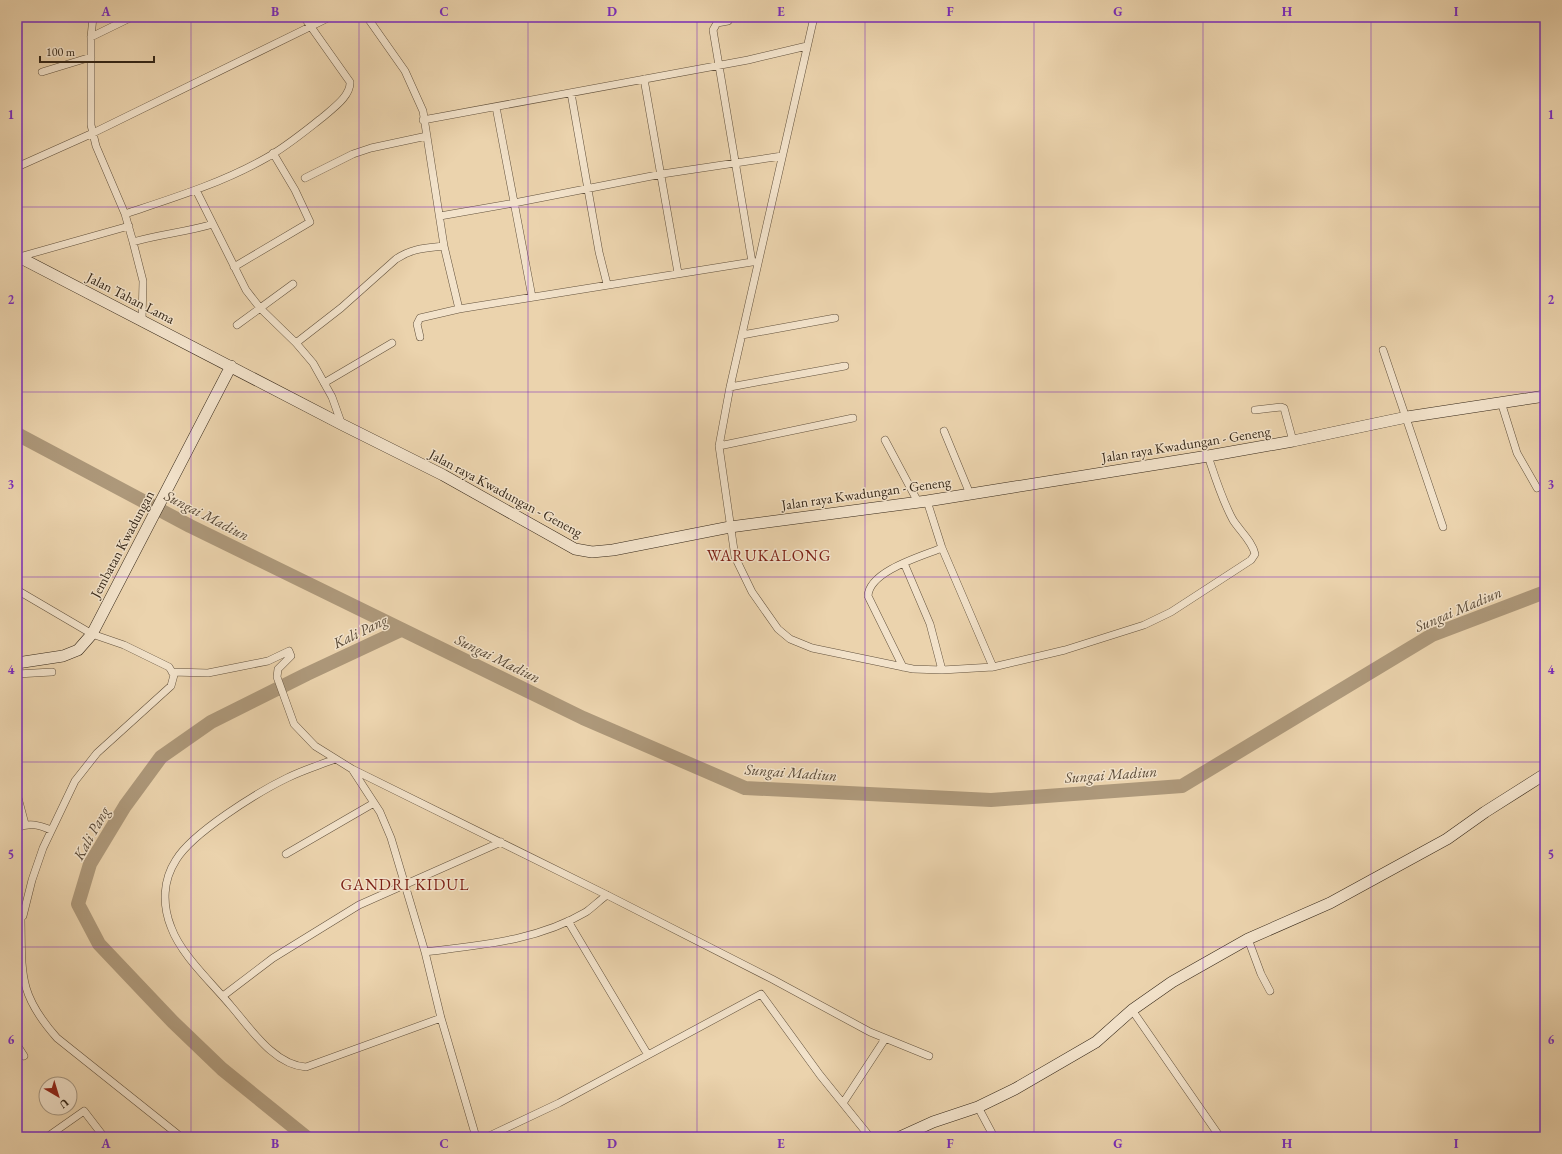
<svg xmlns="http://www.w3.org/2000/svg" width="1562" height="1154" font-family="'EB Garamond',serif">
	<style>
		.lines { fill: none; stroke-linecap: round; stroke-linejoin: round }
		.river { stroke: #ad987a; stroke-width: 14 }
		.street-casing { stroke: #62513c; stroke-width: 8 }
		.secondary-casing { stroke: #342617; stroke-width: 12 }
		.street { stroke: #f2e2ca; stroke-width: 7 }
		.secondary { stroke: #f2e2ca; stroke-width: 11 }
		.grid { fill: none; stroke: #7b2cbf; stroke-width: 1; stroke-opacity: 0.55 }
		.labels { text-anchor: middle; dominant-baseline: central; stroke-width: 3; stroke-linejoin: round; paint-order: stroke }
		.street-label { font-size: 14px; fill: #342617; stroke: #f2e2ca }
		.water-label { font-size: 15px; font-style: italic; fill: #584835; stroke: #f2e2ca }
		.quarter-label { font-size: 16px; letter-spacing: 1px; fill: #7a1f14; stroke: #f2e2ca }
		.neatline { fill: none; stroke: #7b2cbf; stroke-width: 1.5 }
		.grid-label { font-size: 13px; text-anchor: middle; font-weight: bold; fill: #7b2cbf }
	</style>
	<rect width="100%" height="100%" fill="#ebd3ad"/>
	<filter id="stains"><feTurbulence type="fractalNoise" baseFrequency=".005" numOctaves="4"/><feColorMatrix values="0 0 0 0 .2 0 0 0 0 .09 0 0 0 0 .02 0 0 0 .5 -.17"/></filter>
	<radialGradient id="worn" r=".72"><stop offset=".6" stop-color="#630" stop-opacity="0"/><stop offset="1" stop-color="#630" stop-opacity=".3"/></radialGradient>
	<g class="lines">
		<path class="river" d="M17,434L190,526L583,718L745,788L991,800L1182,786L1432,635L1545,592
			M306,1137L222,1069L173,1022L99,944L78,904L90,864L125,806L161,757L211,722L307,674L401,630"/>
		<g class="street-casing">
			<path id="street" d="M93,17L91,37V125L96,146L125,214L133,242L143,281L142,320
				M367,17L405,71L423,111L444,246L459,309L752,262
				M814,17L730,387L719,446L735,557L752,592L778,629L790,639L812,648L913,669L942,670L993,667L1065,650L1144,625L1171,612L1251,560L1255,554C1252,541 1240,531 1233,520C1222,500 1215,477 1208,456
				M728,21L717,23L713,30L752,262H756
				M91,37L132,17
				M42,72L91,57
				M644,79L678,273
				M571,93L599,252L607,284
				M496,107L532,297
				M423,120L748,60L807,46
				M17,167L93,133L330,17
				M305,178L353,154L371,148L427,136
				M196,190L246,290L260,308L296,343L313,363L332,397L342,425
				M125,214C173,198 222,183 266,158C286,147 305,131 323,117C332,109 351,96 350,82L304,17
				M440,216L514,203L662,174L782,156
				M133,242C160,234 187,232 213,224
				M19,257L129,226
				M234,267L310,222L295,190L273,153
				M237,325L293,284
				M742,335L835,318
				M420,337L417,324L420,318L459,309
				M296,343L341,308L396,259C412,248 426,248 444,246
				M1383,350L1443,527
				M324,383L392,343
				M730,387L845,366
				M1501,402L1517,453L1537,488
				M1255,410L1281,407L1284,408L1293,441
				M944,431L970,494
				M885,440L918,502
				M719,446L853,418
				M927,501L942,548L993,667
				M904,563L930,624L942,670
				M17,590L92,634L124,645L169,667L174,675L171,686L97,753L75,781L43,848L32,880L23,916L17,921
				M903,667L868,596C869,571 922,556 942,548
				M172,672L208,673L268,661L289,651L291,656L278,669L277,677L294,724L315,746L352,769L607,895L772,979L870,1032L929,1056
				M17,674L52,672
				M335,759C320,765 303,770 287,778C258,792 192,833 176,860C163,880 162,904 171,927C181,955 212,983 231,1006C251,1029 274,1065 306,1067L441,1018
				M352,769L380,812L391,838L425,952L441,1018L476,1137
				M17,794L25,824
				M17,828C29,822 39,825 51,830
				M286,854L374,803
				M21,918C22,974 18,994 57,1038L181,1137
				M568,921L648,1055
				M1248,939L1261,974L1270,991
				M425,952C480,945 537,941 586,912C593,907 600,900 607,895
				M223,996L273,958L359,905L501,842
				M1132,1010L1220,1137
				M17,1045L24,1056
				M843,1103L885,1039
				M978,1107L994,1137
				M47,1137L84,1111L104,1137
				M487,1137L559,1103L761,994L820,1075L870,1137"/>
		</g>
		<g class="secondary-casing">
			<path id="secondary" d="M17,256L343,425L443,475L575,549L592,552L613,550L730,527L927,501L1208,456L1293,441L1407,417L1545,396
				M17,663L63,656L78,650L92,634L231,366
				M900,1137L933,1122L978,1107L1015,1089L1096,1042L1132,1010L1172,982L1248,939L1330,903L1447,839L1485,812L1545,774"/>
		</g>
		<use href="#street" class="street"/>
		<use href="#secondary" class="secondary"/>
	</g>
	<path class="grid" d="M191,17V1137M359,17V1137M528,17V1137M697,17V1137M865,17V1137M1034,17V1137M1203,17V1137M1371,17V1137M17,207H1545M17,392H1545M17,577H1545M17,762H1545M17,947H1545"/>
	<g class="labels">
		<g class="street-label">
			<text transform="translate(131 298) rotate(27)">Jalan Tahan Lama</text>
			<text transform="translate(1186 444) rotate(-9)">Jalan raya Kwadungan - Geneng</text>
			<text transform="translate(506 493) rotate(28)">Jalan raya Kwadungan - Geneng</text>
			<text transform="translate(866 493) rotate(-8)">Jalan raya Kwadungan - Geneng</text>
			<text transform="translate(122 544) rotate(-62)">Jembatan Kwadungan</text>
		</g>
		<g class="water-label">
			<text transform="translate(207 515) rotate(27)">Sungai Madiun</text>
			<text transform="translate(1458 609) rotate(-23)">Sungai Madiun</text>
			<text transform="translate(360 631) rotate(-26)">Kali Pang</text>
			<text transform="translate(498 658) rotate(26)">Sungai Madiun</text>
			<text transform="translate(791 772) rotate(4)">Sungai Madiun</text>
			<text transform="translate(1111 774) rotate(-4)">Sungai Madiun</text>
			<text transform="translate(91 833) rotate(-61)">Kali Pang</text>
		</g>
		<g class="quarter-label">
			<text x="769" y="555">WARUKALONG</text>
			<text x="405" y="884">GANDRI KIDUL</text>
		</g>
	</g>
	<rect width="1562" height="1154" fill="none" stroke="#ebd3ad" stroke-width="44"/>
	<g transform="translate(58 1096) rotate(142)"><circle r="19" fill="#f2e2ca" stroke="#a69782"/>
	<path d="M0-3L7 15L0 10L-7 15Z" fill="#8f2418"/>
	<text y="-6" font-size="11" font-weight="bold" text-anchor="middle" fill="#342617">U</text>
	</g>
	<path d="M40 56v6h114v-6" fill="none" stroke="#342617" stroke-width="2"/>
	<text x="46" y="56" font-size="12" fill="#342617" stroke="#f2e2ca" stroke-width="3" paint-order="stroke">100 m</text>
	<rect x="22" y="22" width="1518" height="1110" class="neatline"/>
	<g class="grid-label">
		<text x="106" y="16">A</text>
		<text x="275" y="16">B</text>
		<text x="444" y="16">C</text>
		<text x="612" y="16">D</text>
		<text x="781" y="16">E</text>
		<text x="950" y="16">F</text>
		<text x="1118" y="16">G</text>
		<text x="1287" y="16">H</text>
		<text x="1456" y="16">I</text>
		<text x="11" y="119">1</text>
		<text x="1551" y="119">1</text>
		<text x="11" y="304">2</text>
		<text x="1551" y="304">2</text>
		<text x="11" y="489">3</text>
		<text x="1551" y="489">3</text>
		<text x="11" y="674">4</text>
		<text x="1551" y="674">4</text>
		<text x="11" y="859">5</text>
		<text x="1551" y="859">5</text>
		<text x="11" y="1044">6</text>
		<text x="1551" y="1044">6</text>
		<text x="106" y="1148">A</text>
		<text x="275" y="1148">B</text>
		<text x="444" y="1148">C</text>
		<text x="612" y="1148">D</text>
		<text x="781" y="1148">E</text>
		<text x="950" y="1148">F</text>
		<text x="1118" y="1148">G</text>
		<text x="1287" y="1148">H</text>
		<text x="1456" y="1148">I</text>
	</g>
	<rect width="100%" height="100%" filter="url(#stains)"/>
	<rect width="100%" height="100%" fill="url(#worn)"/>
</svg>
